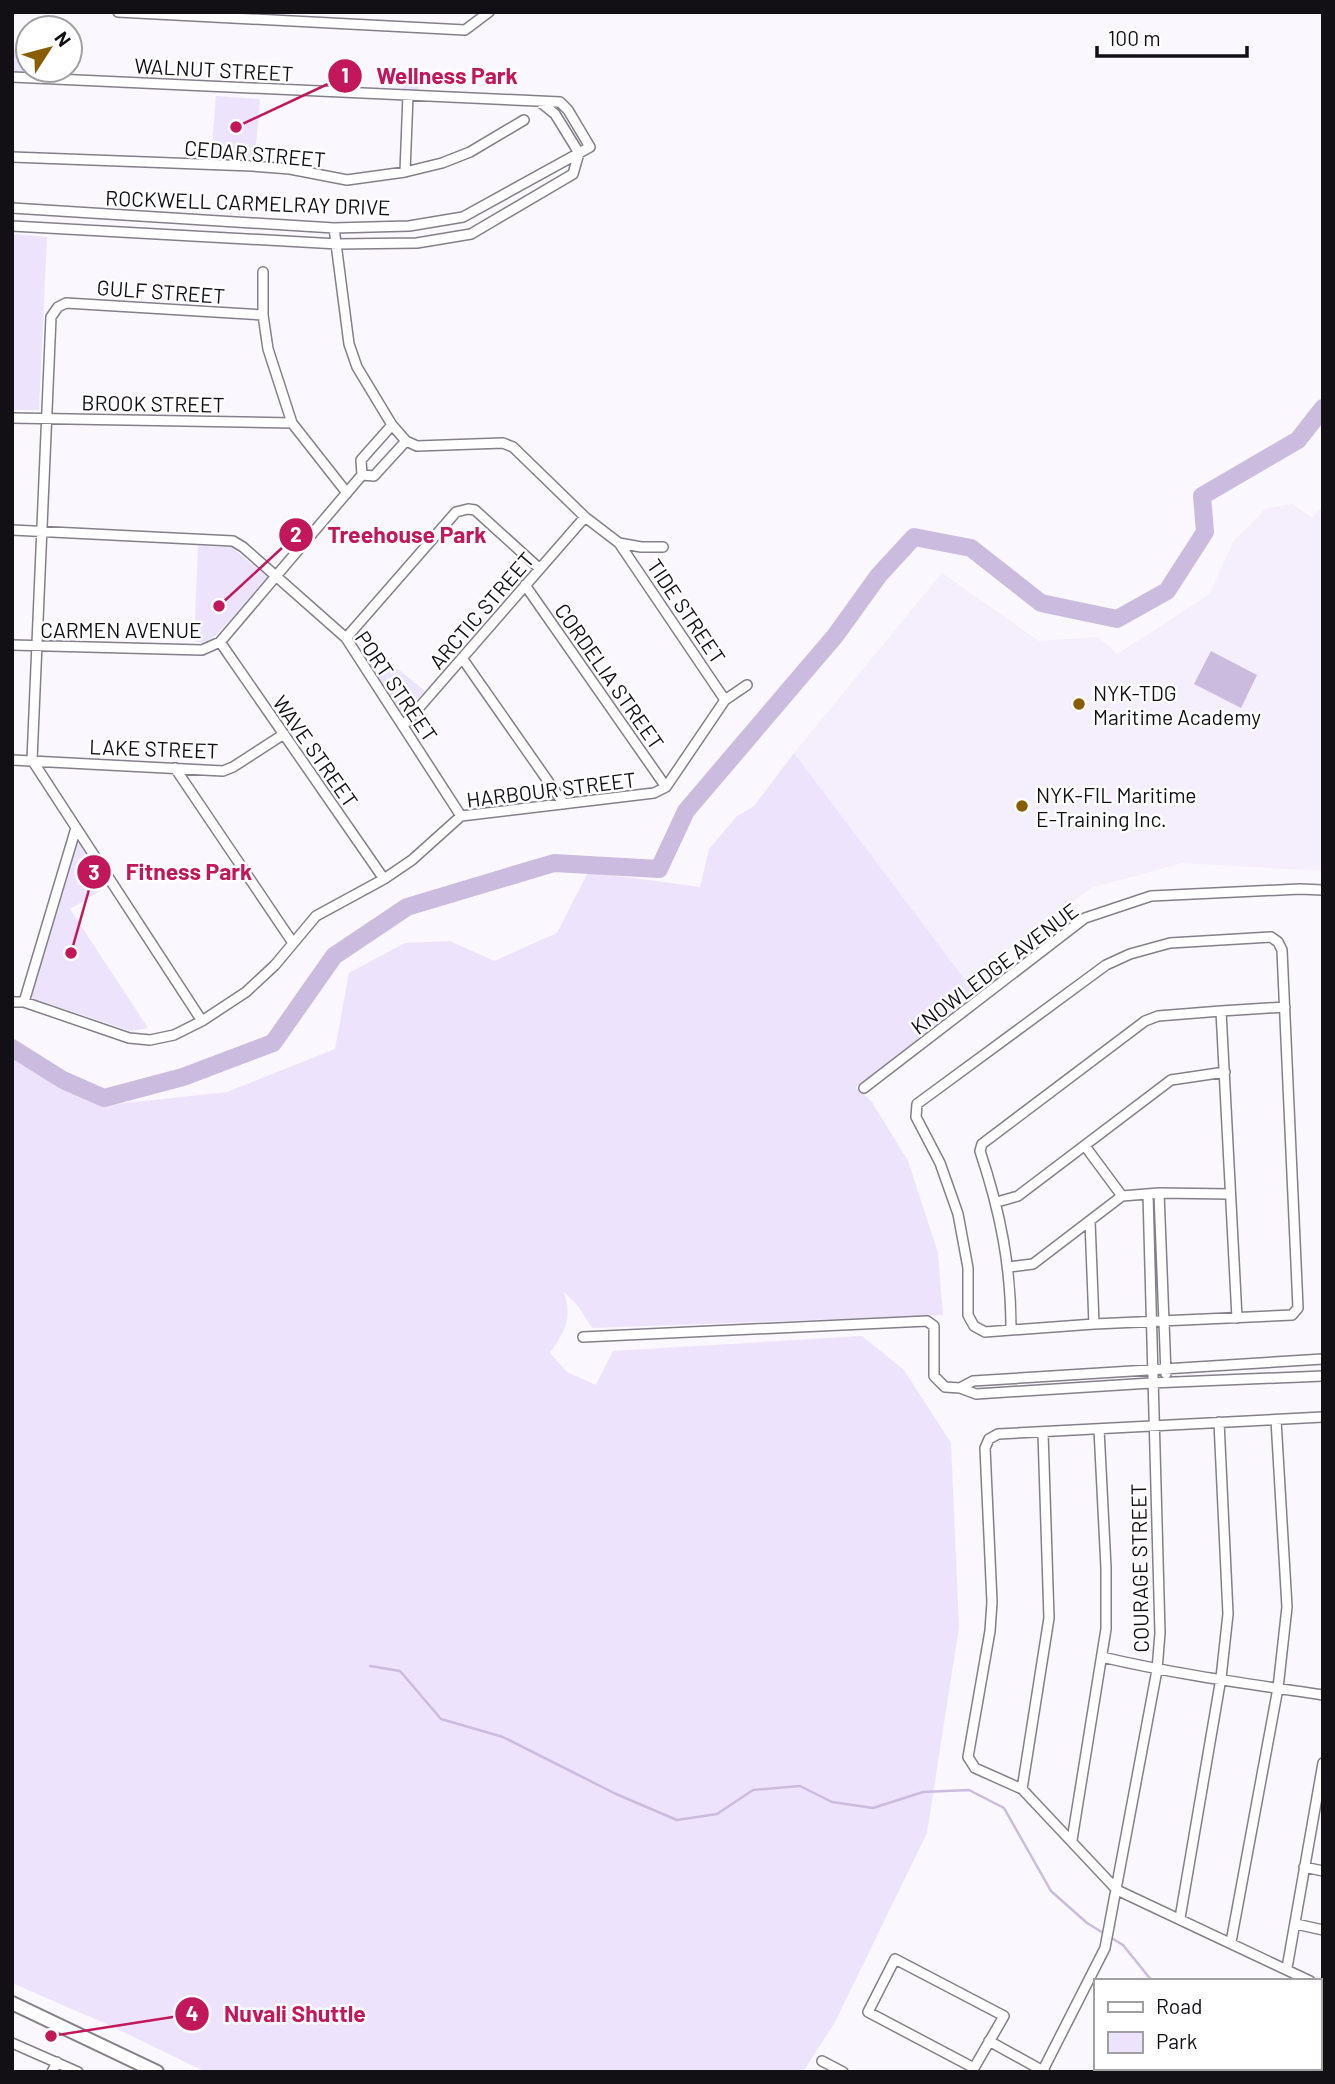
<svg xmlns="http://www.w3.org/2000/svg" width="1335" height="2084" font-family="Barlow,sans-serif">
	<style>
		.built { fill: #f5eefd }
		.green { fill: #eee3fc }
		.water { fill: #cbbbde }
		.lines { fill: none; stroke-linecap: round; stroke-linejoin: round }
		.stream { stroke: #cbbbde; stroke-width: 2.5 }
		.river { stroke: #cbbbde; stroke-width: 18 }
		.street-casing { stroke: #847f8a; stroke-width: 12 }
		.secondary-casing { stroke: #847f8a; stroke-width: 16 }
		.street { stroke: #fff; stroke-width: 9 }
		.secondary { stroke: #fff; stroke-width: 12 }
		.poi-dot { fill: #895e00; stroke: #fff; stroke-width: 2.5 }
		.labels { text-anchor: middle; dominant-baseline: central; stroke-width: 5; stroke-linejoin: round; paint-order: stroke }
		.street-label { font-size: 21px; fill: #121014; stroke: #fff }
		.poi-label { font-size: 21px; fill: #121014; stroke: #fff; text-anchor: start }
		.leader { fill: none; stroke: #c2185b; stroke-width: 2.5 }
		.callout-dot { fill: #c2185b; stroke: #fff; stroke-width: 2.5 }
		.mark-label { font-size: 21px; text-anchor: middle; font-weight: bold; fill: #fff }
		.callout-label { font-size: 23px; text-anchor: middle; font-weight: bold; fill: #c2185b; stroke: #fff; stroke-width: 5; stroke-linejoin: round; paint-order: stroke }
	</style>
	<rect width="100%" height="100%" fill="#faf7fe"/>
	<path class="built" d="M1293,504L1312,518L1323,505V871L1182,863L1091,888L966,981L794,753L942,573L1039,641L1098,637L1117,654L1209,595L1234,541L1265,509Z"/>
	<path class="green" d="M12,49L28,51L26,73L12,71Z
		M403,74L419,75L418,93H402Z
		M216,96L260,99L255,157L211,156Z
		M12,234L47,237L39,410H12Z
		M198,546L231,547L269,578L217,634L204,644L194,641Z
		M394,666L425,691L402,715L379,678Z
		M794,753L966,981L973,996L856,1087L872,1102L908,1161L938,1253L943,1315L592,1328L578,1306L564,1292C572,1320 566,1329 550,1353L567,1372L596,1385L613,1351L862,1336L904,1370L951,1443L959,1627L927,1833L835,2022L803,2072H206L111,2026L12,1983V1048L63,1080L116,1104L227,1092L335,1049L349,973L405,943L450,941L494,961L557,933L588,872L700,887L709,849L737,816L754,806Z
		M77,835L110,885L70,909L148,1028L131,1031L31,998Z"/>
	<path class="water" d="M1211,651L1257,675L1241,708L1194,684Z"/>
	<g class="lines">
		<path class="stream" d="M370,1666L400,1671L441,1719L503,1737L616,1794L677,1820L717,1814L753,1790L800,1786L832,1802L873,1808L923,1792L969,1790L1004,1808L1051,1891L1087,1923L1105,1934
			M1110,1937L1123,1945L1152,1981
			M1319,2063L1323,2066"/>
		<path class="river" d="M12,1048L63,1080L104,1098L183,1077L273,1043L334,956L407,907L554,863L659,869L686,811L835,636L879,575L914,537L971,548L1041,603L1117,619L1167,591L1205,532L1202,496L1298,440L1323,408"/>
		<g class="street-casing">
			<path id="street" d="M118,12L465,30L489,12
				M12,77L560,102L568,110L590,147L463,217L409,226L334,228L12,208
				M539,101L555,114L579,153
				M12,157L252,166L290,169L347,180L405,172L442,163L470,152L524,120
				M405,172L408,95
				M12,226L338,244L417,243L471,234L573,174L579,153
				M334,228L349,344L357,367L392,425L406,441L417,446L503,443L513,447L585,517L619,543L641,547H663
				M263,272V315L268,349L292,423L347,493
				M12,418L292,423
				M362,475L374,476L406,441
				M12,530L233,541L243,547L346,638L461,816
				M619,543L725,700
				M525,585L666,787
				M346,638L456,512L468,509L475,510L540,569
				M220,642L384,879
				M12,645L202,650L220,642L362,475L361,460L392,425
				M462,658L564,804
				M403,726L585,517
				M12,760L223,771L233,767L284,734
				M175,768L293,943
				M1271,937L1278,942L1282,950L1298,1308L1292,1315L1094,1324L985,1332L974,1326L968,1315V1268L958,1214L940,1163L916,1117L917,1104L1106,965L1130,954L1170,943Z
				M12,1002H24L129,1038L150,1040L174,1035L202,1021L246,992L275,965L316,916L384,879L412,860L461,816L654,793L666,787L725,700L747,685
				M24,1002L76,828
				M1221,1011L1285,1007
				M202,1021L32,760L51,317L58,307L66,303L263,315
				M864,1088L1085,918L1151,896L1300,889L1323,890
				M1085,1146L1122,1196
				M1159,1193L1166,1374
				M997,1202L1018,1196L1171,1080L1225,1072
				M1090,1221L1094,1324
				M1009,1267L1033,1264L1122,1196L1159,1193L1230,1194
				M1011,1329C1011,1265 1000,1211 980,1151L982,1144L1145,1021L1158,1016L1221,1011L1237,1318
				M583,1337L927,1321L934,1326V1376L945,1387L960,1388L976,1394L1151,1383L1323,1376
				M960,1388L973,1381L1323,1359
				M1102,1657C1174,1674 1249,1684 1323,1695
				M1022,1789L1049,1618L1043,1433
				M1072,1840L1106,1629V1568L1099,1429
				M1304,1867L1323,1871
				M1180,1918L1221,1678L1228,1614L1219,1422
				M1296,1924L1323,1930
				M1231,1942L1278,1688L1287,1607L1276,1420
				M895,1959L1004,2016L974,2068L868,2012Z
				M1287,1968L1323,1763
				M1310,1981L1117,1890L1022,1789L975,1768L968,1757L990,1631L992,1602L985,1448L989,1439L998,1434L1323,1417
				M1319,1986L1323,1987
				M989,2041L1045,2072
				M12,2043L78,2072
				M822,2061L843,2072
				M1253,2068L1257,2072
				M52,2072L57,2062
				M1042,2072L1105,1948L1157,1670L1160,1633L1148,1194
				M1175,2072L1177,2068"/>
		</g>
		<g class="secondary-casing">
			<path id="secondary" d="M12,2003L157,2072"/>
		</g>
		<use href="#street" class="street"/>
		<use href="#secondary" class="secondary"/>
	</g>
	<g class="poi-dot">
		<circle cx="1079" cy="704" r="7"/>
		<circle cx="1022" cy="806" r="7"/>
	</g>
	<g class="labels">
		<g class="street-label">
			<text transform="translate(214 69) rotate(3)">WALNUT STREET</text>
			<text transform="translate(255 153) rotate(5)">CEDAR STREET</text>
			<text transform="translate(248 202) rotate(2)">ROCKWELL CARMELRAY DRIVE</text>
			<text transform="translate(161 291) rotate(4)">GULF STREET</text>
			<text transform="translate(153 403) rotate(1)">BROOK STREET</text>
			<text transform="translate(481 610) rotate(-49)">ARCTIC STREET</text>
			<text transform="translate(687 611) rotate(56)">TIDE STREET</text>
			<text x="121" y="629">CARMEN AVENUE</text>
			<text transform="translate(610 676) rotate(55)">CORDELIA STREET</text>
			<text transform="translate(397 686) rotate(56)">PORT STREET</text>
			<text transform="translate(154 748) rotate(2)">LAKE STREET</text>
			<text transform="translate(316 751) rotate(55)">WAVE STREET</text>
			<text transform="translate(551 789) rotate(-7)">HARBOUR STREET</text>
			<text transform="translate(994 968) rotate(-37)">KNOWLEDGE AVENUE</text>
			<text transform="translate(1139 1568) rotate(-91)">COURAGE STREET</text>
		</g>
		<g class="poi-label">
			<text x="1093" y="692">NYK-TDG<tspan x="1093" dy="24">Maritime Academy</tspan></text>
			<text x="1036" y="794">NYK-FIL Maritime<tspan x="1036" dy="24">E-Training Inc.</tspan></text>
		</g>
	</g>
	<path class="leader" d="M236 127L345 76M219 606L296 535M71 953L94 872M51 2036L192 2014"/>
	<g class="callout-dot">
		<circle cx="236" cy="127" r="7"/>
		<circle cx="219" cy="606" r="7"/>
		<circle cx="71" cy="953" r="7"/>
		<circle cx="51" cy="2036" r="7"/>
		<circle cx="345" cy="76" r="18"/>
		<circle cx="296" cy="535" r="18"/>
		<circle cx="94" cy="872" r="18"/>
		<circle cx="192" cy="2014" r="18"/>
	</g>
	<g class="mark-label">
		<text x="345" y="83">1</text>
		<text x="296" y="542">2</text>
		<text x="94" y="880">3</text>
		<text x="192" y="2021">4</text>
	</g>
	<g class="callout-label">
		<text x="447" y="84">Wellness Park</text>
		<text x="407" y="543">Treehouse Park</text>
		<text x="189" y="880">Fitness Park</text>
		<text x="295" y="2022">Nuvali Shuttle</text>
	</g>
	<rect width="1335" height="2084" fill="none" stroke="#121014" stroke-width="28"/>
	<rect x="1094" y="1979" width="228" height="91" fill="#ffffff" stroke="#a09fa1" stroke-width="2"/>
	<rect x="1108" y="2002" width="35" height="10" fill="#ffffff" stroke="#a09fa1" stroke-width="2"/>
	<text x="1156" y="2014" font-size="21" fill="#121014">Road</text>
	<rect x="1108" y="2032" width="35" height="21" fill="#eee3fc" stroke="#a09fa1" stroke-width="2"/>
	<text x="1156" y="2049" font-size="21" fill="#121014">Park</text>
	<g transform="translate(49 49) rotate(54)"><circle r="33" fill="#ffffff" stroke="#a09fa1" stroke-width="2"/>
	<path d="M0-5L12 26L0 18L-12 26Z" fill="#895e00"/>
	<text y="-10" font-size="19" font-weight="bold" text-anchor="middle" fill="#121014">N</text>
	</g>
	<path d="M1097 46v10h150v-10" fill="none" stroke="#121014" stroke-width="3.5"/>
	<text x="1108" y="46" font-size="21" fill="#121014" stroke="#ffffff" stroke-width="5" paint-order="stroke">100 m</text>
</svg>
